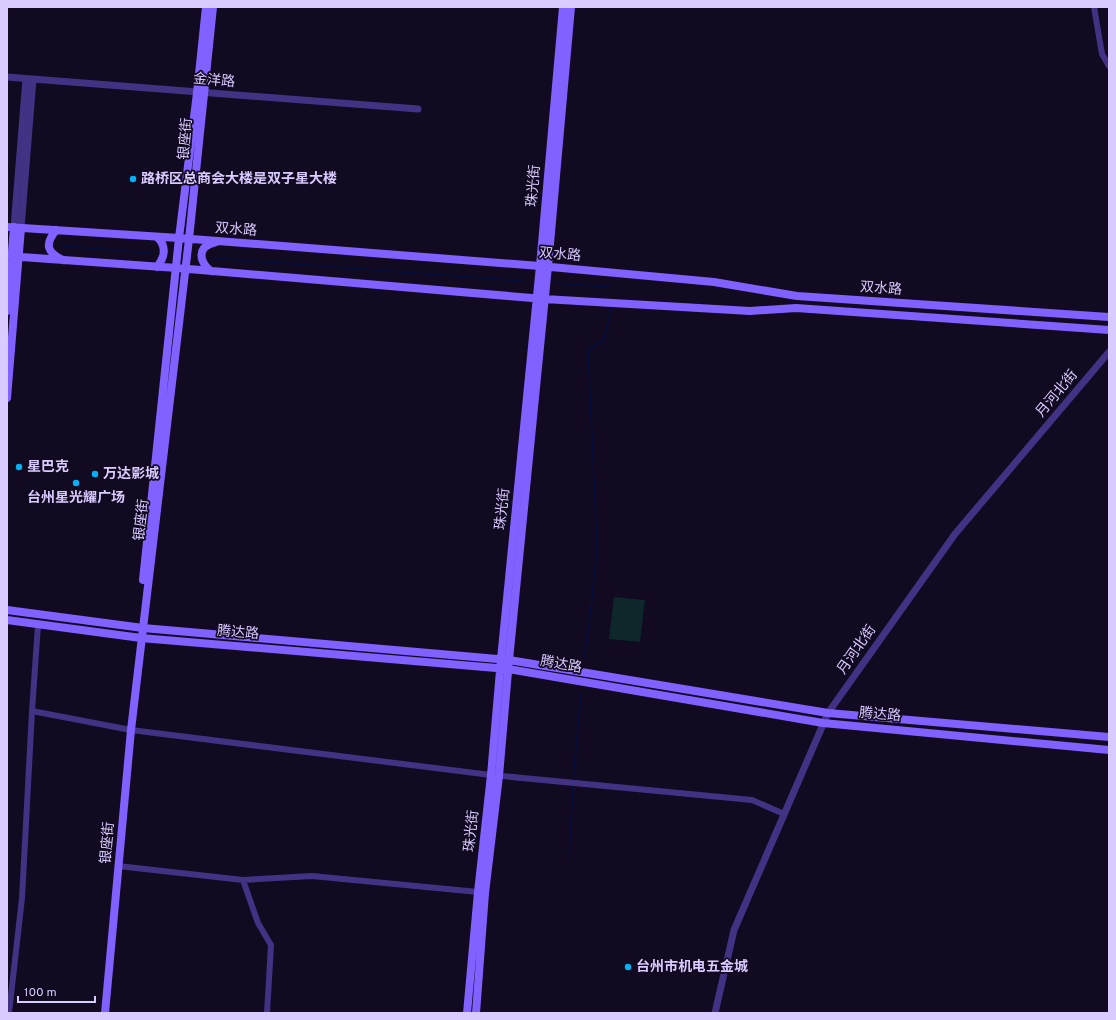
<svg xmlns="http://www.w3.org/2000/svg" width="1116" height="1020" font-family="Overpass,'Noto Sans SC',sans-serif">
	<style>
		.green { fill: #0d272b }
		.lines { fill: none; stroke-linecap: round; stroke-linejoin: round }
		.stream { stroke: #040f40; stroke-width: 1.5 }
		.minor { stroke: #433184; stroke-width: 6 }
		.tertiary { stroke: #433184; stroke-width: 7 }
		.secondary { stroke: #8161ff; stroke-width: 8 }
		.poi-dot { fill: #00b1f5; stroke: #120a20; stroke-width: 1.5 }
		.labels { text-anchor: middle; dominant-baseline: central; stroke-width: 3.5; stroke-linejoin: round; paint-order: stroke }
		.street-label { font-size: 14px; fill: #d9caff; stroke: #120a20 }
		.poi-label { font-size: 14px; font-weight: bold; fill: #d9caff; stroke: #120a20; text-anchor: start }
	</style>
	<rect width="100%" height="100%" fill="#120a20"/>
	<path class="green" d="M614,597L645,600L640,642L609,639Z"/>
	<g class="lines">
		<path class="stream" d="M63,246L152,253
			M213,258L523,281
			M555,283L609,287
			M584,657L591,607L597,548L588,349L604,340L611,309
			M573,781L581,693
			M569,856L573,785"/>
		<path class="minor" d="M1094,7L1102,54L1109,66
			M32,711L131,730L491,775L752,800L784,814
			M118,866L243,880L312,876L478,892
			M243,880L258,923L271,945L267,1013
			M9,1013L22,898L32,711L38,625"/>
		<path class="tertiary" d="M7,77L418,109
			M14,227L26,79
			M21,228L33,79
			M715,1013L734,930L828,713L955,534L1109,352"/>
		<path class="secondary" d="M7,227L179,238L540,266L714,282L797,296L1109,317
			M56,230C45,244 46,252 63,260
			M7,256L177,268L544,299L750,311L796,308L1109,330
			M157,267C165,257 167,246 157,237
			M211,271C204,266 198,256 204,248C207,245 212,243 216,242
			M7,311L14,227
			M7,398L21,228
			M143,580L179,238L197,93L206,7
			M7,610L143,628L509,660L828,713L1109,737
			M7,620L141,638L508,669L823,723L1109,750
			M105,1013L131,730L189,239L213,7
			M467,1013L478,892L491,775L501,659L540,266L563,7
			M476,1013L485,893L499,776L509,660L548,266L571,7"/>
	</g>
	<g class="poi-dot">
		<circle cx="133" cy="179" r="4"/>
		<circle cx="19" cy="467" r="4"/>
		<circle cx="95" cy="474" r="4"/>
		<circle cx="76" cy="483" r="4"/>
		<circle cx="628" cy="967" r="4"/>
	</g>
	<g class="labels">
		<g class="street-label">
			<text transform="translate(214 81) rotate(5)">金洋路</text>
			<text transform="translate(186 139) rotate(-85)">银座街</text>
			<text transform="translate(534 186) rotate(-85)">珠光街</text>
			<text transform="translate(236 230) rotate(4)">双水路</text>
			<text transform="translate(560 255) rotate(5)">双水路</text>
			<text transform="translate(881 289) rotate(4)">双水路</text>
			<text transform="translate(1057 394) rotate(-50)">月河北街</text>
			<text transform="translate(503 509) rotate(-84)">珠光街</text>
			<text transform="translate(142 520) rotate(-83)">银座街</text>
			<text transform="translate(238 633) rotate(5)">腾达路</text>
			<text transform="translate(857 650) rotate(-55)">月河北街</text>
			<text transform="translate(561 665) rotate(10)">腾达路</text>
			<text transform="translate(880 715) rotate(5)">腾达路</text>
			<text transform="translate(472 831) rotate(-84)">珠光街</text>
			<text transform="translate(108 843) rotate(-85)">银座街</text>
		</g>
		<g class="poi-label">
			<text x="141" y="179">路桥区总商会大楼是双子星大楼</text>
			<text x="27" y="467">星巴克</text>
			<text x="103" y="474">万达影城</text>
			<text x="76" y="498" text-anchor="middle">台州星光耀广场</text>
			<text x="636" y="967">台州市机电五金城</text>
		</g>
	</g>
	<rect width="1116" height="1020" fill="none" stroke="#d9caff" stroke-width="16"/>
	<path d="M18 996v6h77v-6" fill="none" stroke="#d9caff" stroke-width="2"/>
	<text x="24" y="996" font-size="12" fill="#d9caff" stroke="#120a20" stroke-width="3" paint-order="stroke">100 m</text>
</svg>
